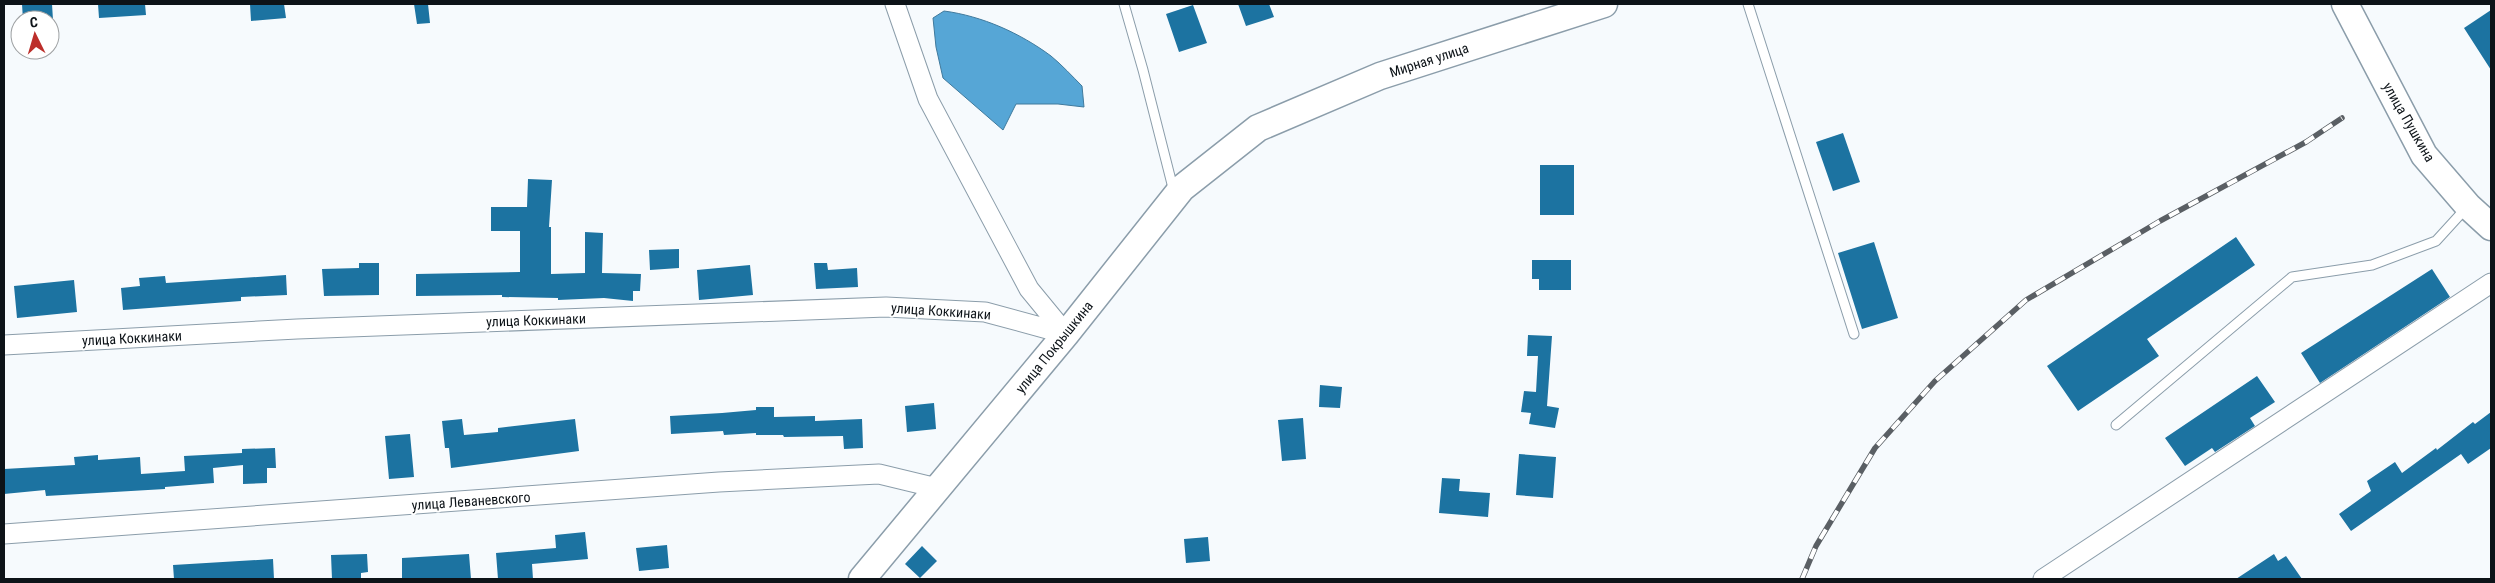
<svg xmlns="http://www.w3.org/2000/svg" width="2495" height="583" font-family="'Roboto Condensed',sans-serif">
	<style>
		.water { fill: #56a6d6; stroke: #407a9d }
		.building { fill: #1c73a1 }
		.lines { fill: none; stroke-linecap: round; stroke-linejoin: round }
		.lane-casing { stroke: #8b9daa; stroke-width: 11 }
		.street-casing { stroke: #8b9daa; stroke-width: 21 }
		.secondary-casing { stroke: #8b9daa; stroke-width: 29 }
		.lane { stroke: #fff; stroke-width: 9 }
		.street { stroke: #fff; stroke-width: 19 }
		.secondary { stroke: #fff; stroke-width: 26 }
		.rail-casing { stroke: #5a5f64; stroke-width: 5.5 }
		.rail { stroke: #fff; stroke-width: 4; stroke-dasharray: 11; stroke-linecap: butt }
		.labels { text-anchor: middle; dominant-baseline: central; stroke-width: 4; stroke-linejoin: round; paint-order: stroke }
		.street-label { font-size: 14px; fill: #0d1318; stroke: #fff }
	</style>
	<rect width="100%" height="100%" fill="#f6fafd"/>
	<path class="water" d="M944,11C982,16 1020,33 1051,56C1062,65 1072,76 1082,86L1084,107L1058,104H1016L1003,130L943,78L936,47L933,18Z"/>
	<path class="building" d="M22,4H52L53,20H23Z
		M98,4H145L146,15L99,18Z
		M250,4H284L286,18L251,21Z
		M414,4H428L430,23L417,24Z
		M1238,4H1269L1274,17L1246,26Z
		M1193,5L1207,43L1179,52L1166,14Z
		M2491,10V70L2464,28Z
		M1843,133L1860,182L1833,191L1816,142Z
		M1540,165H1574V215H1540Z
		M528,179L552,180L549,227H551V274L585,273V232L603,233L602,273L641,274L640,291H633V301L604,298L558,300V298L502,297V295L416,296V274L520,272V231H491V207H527Z
		M2236,237L2255,265L2147,339L2159,356L2078,411L2047,366Z
		M1874,242L1898,318L1862,329L1838,253Z
		M679,249V268L650,270L649,250Z
		M1532,260H1571V290H1539V279H1532Z
		M359,263H379V295L324,296L322,269L359,268Z
		M814,263H827L828,270L857,268L858,287L816,289Z
		M750,265L753,295L699,300L697,270Z
		M2432,269L2450,297L2320,383L2301,353Z
		M286,275L287,295L241,297V301L123,310L121,288L140,286L139,278L165,276L166,283Z
		M74,280L77,312L17,318L14,286Z
		M1528,335L1552,336L1547,406L1559,408L1555,428L1529,424L1531,413L1521,412L1524,391L1536,392L1538,356H1527Z
		M2257,376L2275,402L2250,418L2255,426L2215,452L2212,448L2185,466L2165,438Z
		M1320,385L1342,387L1340,408L1319,407Z
		M934,403L936,429L907,432L905,406Z
		M756,407H774V417L815,416V421L862,419L863,448L844,449L843,436L784,437L783,435H756V433L724,435L723,431L671,434L670,416L722,413L756,410Z
		M2491,412V448L2468,464L2461,454L2351,531L2339,514L2371,491L2367,481L2395,462L2402,473L2436,448L2437,450L2473,422L2475,424Z
		M1303,418L1306,459L1282,461L1278,420Z
		M462,419L464,435L498,432V428L575,419L579,451L451,468L449,448H445L442,421Z
		M410,434L414,477L389,479L385,436Z
		M275,448L276,468H267V483L243,484V465L213,468L214,483L165,487V489L46,496L45,490L4,494V469L75,465L74,457L98,455V460L140,457L141,474L185,471L184,456L242,453V449Z
		M1519,454L1556,457L1553,498L1516,495Z
		M1442,478L1460,479L1459,491L1490,493L1488,517L1439,513Z
		M585,532L588,559L532,564L533,579H498L496,553L556,548L555,535Z
		M1208,537L1210,561L1186,563L1184,539Z
		M667,545L669,568L639,571L636,548Z
		M922,546L937,561L920,578L905,564Z
		M367,554L368,572L361,573V579H332L331,555Z
		M469,554L471,579H402V558Z
		M2274,554L2278,561L2286,556L2302,579H2236Z
		M273,559L274,579H174L173,565Z"/>
	<g class="lines">
		<g class="lane-casing">
			<path id="lane" d="M1124,4L1143,70L1174,192
				M1748,4L1854,334
				M2116,425L2292,277L2372,265L2436,241L2467,207"/>
		</g>
		<g class="street-casing">
			<path id="street" d="M895,4L928,99L1029,289L1066,334
				M4,345L297,329L886,307L985,312L1066,334
				M4,534L719,482L879,474L937,488
				M2043,579L2491,283"/>
		</g>
		<g class="secondary-casing">
			<path id="secondary" d="M2345,4L2424,155L2468,206L2491,227
				M862,579L1066,334L1182,188L1258,128L1380,76L1604,4"/>
		</g>
		<use href="#lane" class="lane"/>
		<use href="#street" class="street"/>
		<use href="#secondary" class="secondary"/>
		<g class="rail-casing">
			<path id="rail" d="M1802,579L1816,546L1875,448L1935,381L2026,300L2160,221L2306,142L2342,118"/>
		</g>
		<use href="#rail" class="rail"/>
	</g>
	<g class="labels">
		<g class="street-label">
			<text transform="translate(1429 60) rotate(-18)">Мирная улица</text>
			<text transform="translate(2409 122) rotate(60)">улица Пушкина</text>
			<text transform="translate(941 311) rotate(4)">улица Коккинаки</text>
			<text transform="translate(536 320) rotate(-2)">улица Коккинаки</text>
			<text transform="translate(132 338) rotate(-3)">улица Коккинаки</text>
			<text transform="translate(1054 347) rotate(-51)">улица Покрышкина</text>
			<text transform="translate(471 501) rotate(-4)">улица Леваневского</text>
		</g>
	</g>
	<rect width="2495" height="583" fill="none" stroke="#0d1318" stroke-width="10"/>
	<g transform="translate(35 35) rotate(355)"><circle r="24" fill="#ffffff" stroke="#9ea1a3"/>
	<path d="M0-4L9 19L0 12L-9 19Z" fill="#bc2e2a"/>
	<text y="-8" font-size="14" font-weight="bold" text-anchor="middle" fill="#0d1318">С</text>
	</g>
</svg>
